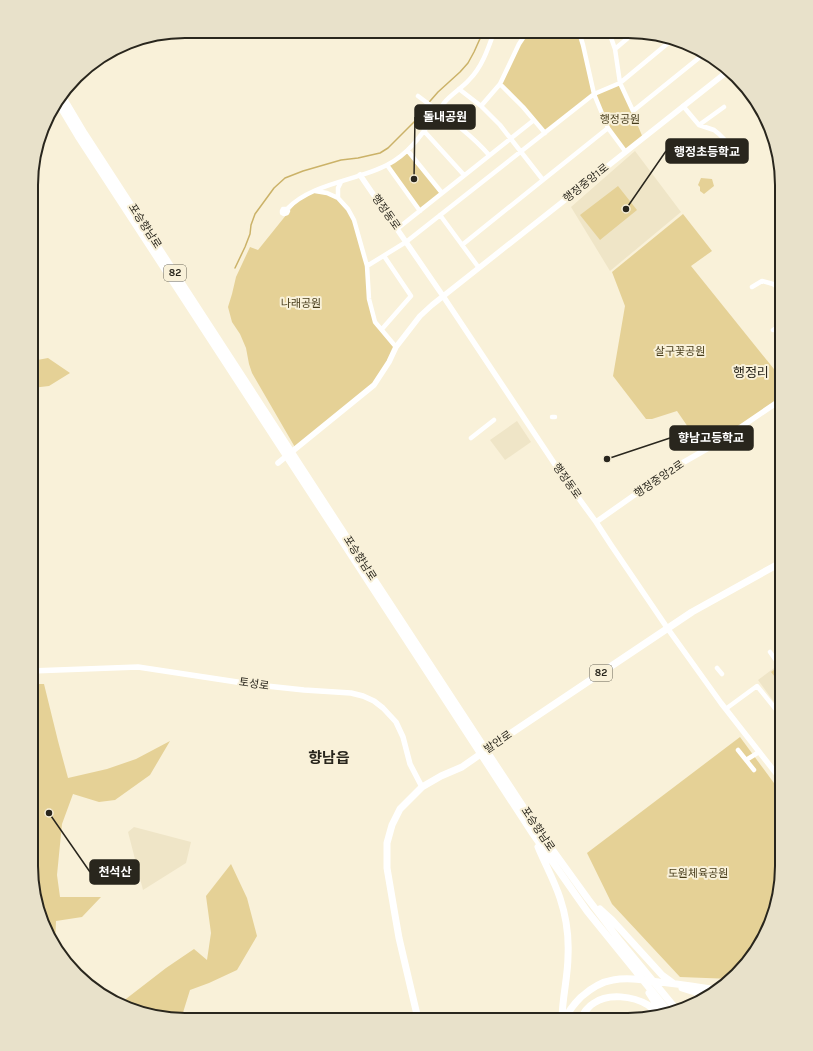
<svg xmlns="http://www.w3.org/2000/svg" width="813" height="1051" font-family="Karla,'Noto Sans KR',sans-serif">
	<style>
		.built { fill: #efe5c7 }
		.green { fill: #e5d196 }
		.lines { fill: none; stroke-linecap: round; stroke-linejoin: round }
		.stream { stroke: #cbb268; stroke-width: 1.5 }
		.minor { stroke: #fff; stroke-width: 4.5 }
		.tertiary { stroke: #fff; stroke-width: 5.5 }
		.primary { stroke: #fff; stroke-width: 7 }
		.trunk { stroke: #fff; stroke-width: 7 }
		.labels { text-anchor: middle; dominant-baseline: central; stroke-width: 4; stroke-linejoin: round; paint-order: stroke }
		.shield { fill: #f9f1d9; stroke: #676355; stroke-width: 1 }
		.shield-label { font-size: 10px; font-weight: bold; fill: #29261d }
		.park-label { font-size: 11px; fill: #473c1b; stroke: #f9f1d9 }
		.street-label { font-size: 11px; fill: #29261d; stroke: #f9f1d9 }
		.quarter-label { font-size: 13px; fill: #29261d; stroke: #f9f1d9 }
		.district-label { font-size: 15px; font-weight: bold; fill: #29261d; stroke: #f9f1d9 }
		.rim { fill: none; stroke: #29261d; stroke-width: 2 }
		.leader { fill: none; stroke: #29261d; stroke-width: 1.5 }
		.callout-dot { fill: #29261d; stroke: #f9f1d9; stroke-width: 1.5 }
		.callout { fill: #29261d; stroke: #29261d; stroke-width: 1.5 }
		.callout-label { font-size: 12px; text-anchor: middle; font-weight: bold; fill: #fff }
	</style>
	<rect width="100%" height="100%" fill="#f9f1d9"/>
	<path class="built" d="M635,151L681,212L610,271L571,207Z
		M517,421L531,442L505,460L490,440Z
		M782,662V713L758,680Z
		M134,827L191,842L186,863L143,890L128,832Z"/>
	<path class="green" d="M527,32H579L594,94L620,83L643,138L625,151L608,128L593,94L545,133L500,84Z
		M408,151L442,193L420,211L387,165Z
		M701,178L712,179L714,186L704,194L700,191V187L698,185Z
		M618,186L637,210L600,240L580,215Z
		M315,191L338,198L354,220L367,266V279L375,322L396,347L374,385L296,449L252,373L249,364L246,348L240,334L232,322L228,307L232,294L236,277L250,247L258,250L299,199Z
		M683,214L712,251L691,266L782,379V399L761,414L701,446L677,411L652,419H646L613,376L625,306L612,272Z
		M48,358L70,373L49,386L32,388V361Z
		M782,664V686L771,672Z
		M31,684H44L58,741L68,778L107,769L136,759L170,741L150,775L115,800L99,802L73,794L62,824L57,875L60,897H101L82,917L56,921L55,946L47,934L31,866Z
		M740,737L782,794V876L774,915L756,952L732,979L680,977L612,904L587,853Z
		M231,864L247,898L257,936L237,970L209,983L190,990L181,1019H165L122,1002L166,968L194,949L207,960L211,933L206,896Z"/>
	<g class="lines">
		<path class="stream" d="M235,268L245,247L250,234L251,225L255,214L274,188L285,178L303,171L341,160L358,158L380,153L388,148L416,120L424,108L438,92L460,72L468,63L474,52L483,32"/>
		<path class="minor" d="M527,32L519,44L500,84L523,107L545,133
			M579,32L583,45L594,94L608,128L625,151
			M609,32L615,49L620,83L633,111L705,53
			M615,49L635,32
			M459,89L481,106L500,84
			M418,96C443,115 468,131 489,155
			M481,106L500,125L543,180L608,128
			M683,106L699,125L714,130L719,134L724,139
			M699,125L724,107
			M424,131L464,175
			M408,151L442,193
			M387,165L420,211
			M341,182L338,188V198L348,209L354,220L367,266L369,299L375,322L396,347
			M315,191L327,193L338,198
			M287,209L288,211L287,213L284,214L282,213V211L283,209H287C312,183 356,181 387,165C413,152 427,126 444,103C451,94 462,88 469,80C482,67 488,49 494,32
			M440,215L479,268
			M397,229L534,120
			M462,245L543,180
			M367,266L406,242L594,94L620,83L673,39
			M752,287L762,281L773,284L782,291
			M382,329L411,296L384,256
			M773,330L782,324
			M780,353L782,352
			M552,417H555
			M471,438L494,420
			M770,652L775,659
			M717,668L722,674
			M727,708L757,686L782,717
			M738,750L746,760
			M754,770L746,760L759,752
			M782,817L779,813L782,806"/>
		<path class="tertiary" d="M360,175L443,296L564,478L596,522L611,545L668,629L721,703L782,781
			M278,463L374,385L389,362L396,347L420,316L432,305L728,71
			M596,522L670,470L719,442L782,399
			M31,671L138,667L257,685L304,690L351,693L363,696L374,701L383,708L396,722L403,737L410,764L422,787"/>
		<path class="primary" d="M418,1019L399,938L395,915L387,868V843L392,825L400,809L422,787L441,776L462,767L492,746L692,612L782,562"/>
		<path class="trunk" d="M62,96L84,133L377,584L541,834L588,899L620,941L676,1009
			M57,101L78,136L533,834L587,911L668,1011
			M538,847C545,864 554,880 560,898C566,916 569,936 568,956C568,977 562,998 562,1020
			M600,909L612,920L662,975L673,983
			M682,988L698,993H713
			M649,993L661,1012
			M565,1020C568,1011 574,1004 581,997C590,989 600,982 613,980C628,977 644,980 659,982C679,984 698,987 717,990
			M580,1020C584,1013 587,1007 594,1003C608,993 633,996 648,1005C651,1007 654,1010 658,1013"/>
	</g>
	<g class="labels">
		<g class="shield">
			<rect x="164" y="265" width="22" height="16" rx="3"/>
			<rect x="590" y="665" width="22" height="16" rx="3"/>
		</g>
		<g class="shield-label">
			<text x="175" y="273">82</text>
			<text x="601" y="673">82</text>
		</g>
		<g class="park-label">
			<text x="620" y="119">행정공원</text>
			<text x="301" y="303">나래공원</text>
			<text x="680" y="351">살구꽃공원</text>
			<text x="698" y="873">도원체육공원</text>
		</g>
		<g class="street-label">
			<text transform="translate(586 183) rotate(-39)">행정중앙1로</text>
			<text transform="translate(386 212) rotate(55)">행정동로</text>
			<text transform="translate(145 226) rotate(57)">포승향남로</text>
			<text transform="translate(659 479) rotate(-34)">행정중앙2로</text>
			<text transform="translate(567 481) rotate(55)">행정동로</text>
			<text transform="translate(360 558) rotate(57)">포승향남로</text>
			<text transform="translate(254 684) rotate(8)">토성로</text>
			<text transform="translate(498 742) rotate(-34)">발안로</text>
			<text transform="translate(538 829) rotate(56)">포승향남로</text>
		</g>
		<g class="quarter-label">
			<text x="751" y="372">행정리</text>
		</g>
		<g class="district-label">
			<text x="329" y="758">향남읍</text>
		</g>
	</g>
	<path d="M0 0H813V1051H0ZM185 38H628A147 147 0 0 1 775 185V866A147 147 0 0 1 628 1013H185A147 147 0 0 1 38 866V185A147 147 0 0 1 185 38Z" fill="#e8e1ca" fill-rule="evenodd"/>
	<path class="rim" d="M185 38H628A147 147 0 0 1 775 185V866A147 147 0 0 1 628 1013H185A147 147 0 0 1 38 866V185A147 147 0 0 1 185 38Z"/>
	<path class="leader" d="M414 179L415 117M626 209L666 151M607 459L670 438M49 813L90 872"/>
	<g class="callout-dot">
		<circle cx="414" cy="179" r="4"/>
		<circle cx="626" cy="209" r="4"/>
		<circle cx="607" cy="459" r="4"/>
		<circle cx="49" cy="813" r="4"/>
	</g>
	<g class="callout">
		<rect x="415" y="105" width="60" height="24" rx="4"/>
		<rect x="666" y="139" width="82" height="24" rx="4"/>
		<rect x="670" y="426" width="83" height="24" rx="4"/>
		<rect x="90" y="860" width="49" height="24" rx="4"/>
	</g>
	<g class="callout-label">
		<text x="445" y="121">돌내공원</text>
		<text x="707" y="156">행정초등학교</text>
		<text x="711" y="442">향남고등학교</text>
		<text x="115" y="876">천석산</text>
	</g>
</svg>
